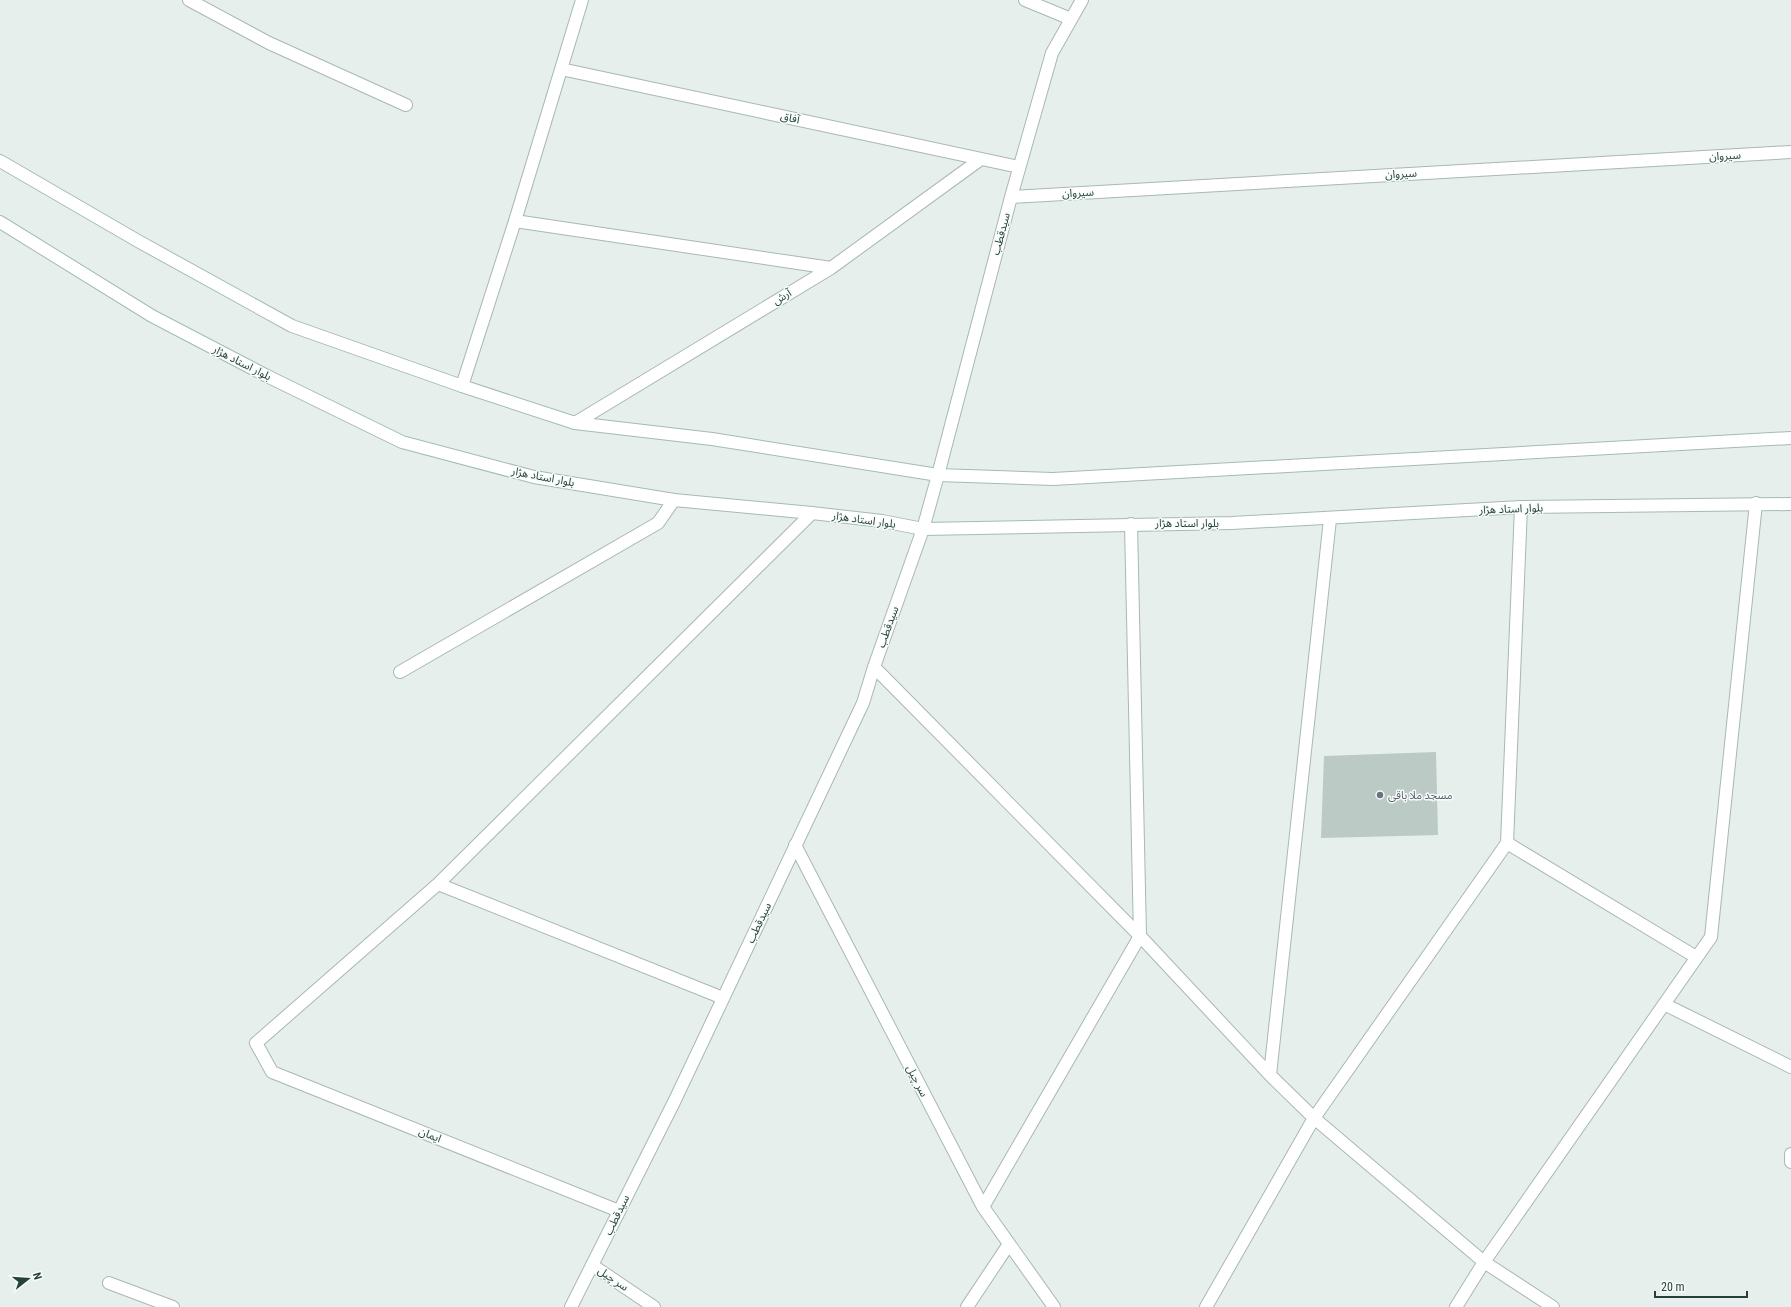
<svg xmlns="http://www.w3.org/2000/svg" width="1791" height="1307" font-family="'Roboto Condensed','Noto Sans Arabic',sans-serif">
	<style>
		.building { fill: #bbcac4 }
		.lines { fill: none; stroke-linecap: round; stroke-linejoin: round }
		.minor-casing { stroke: #a8b8b2; stroke-width: 14 }
		.tertiary-casing { stroke: #a8b8b2; stroke-width: 14 }
		.secondary-casing { stroke: #a4bbb3; stroke-width: 14 }
		.minor { stroke: #fff; stroke-width: 12 }
		.tertiary { stroke: #fff; stroke-width: 12 }
		.secondary { stroke: #fff; stroke-width: 12 }
		.worship-dot { fill: #6b7280; stroke: #f7fbf9; stroke-width: 1.5 }
		.labels { text-anchor: middle; dominant-baseline: central; stroke-width: 3; stroke-linejoin: round; paint-order: stroke }
		.street-label { font-size: 11px; fill: #24423a; stroke: #f7fbf9 }
		.worship-label { font-size: 11px; fill: #5b616d; stroke: #f7fbf9; text-anchor: start }
	</style>
	<rect width="100%" height="100%" fill="#e6efeb"/>
	<path class="building" d="M1436,752L1438,835L1321,838L1324,756Z"/>
	<g class="lines">
		<g class="minor-casing">
			<path id="minor" d="M189,0L269,43L406,105
				M1025,0L1071,19
				M561,69L1019,167
				M1011,197L1791,152
				M515,221L831,268
				M462,386L515,221L582,0
				M575,423L831,268L981,159
				M938,475L1011,197L1052,53L1082,0
				M874,667L1140,936L1270,1075L1314,1118L1484,1262L1553,1307
				M400,672L658,523L674,500
				M1507,843L1696,957
				M795,845L983,1207L1054,1307
				M438,884L723,998
				M1664,1004L1791,1067
				M1270,1075L1330,519
				M1791,1154V1162
				M983,1207L1140,936L1131,524
				M619,1211L272,1072L256,1043L438,884L812,513
				M592,1265L654,1307
				M109,1283L173,1307
				M967,1307L1009,1244
				M1206,1307L1314,1118L1507,843L1521,507
				M1456,1307L1484,1262L1711,937L1756,503"/>
		</g>
		<g class="tertiary-casing">
			<path id="tertiary" d="M571,1307L675,1100L863,703L874,667L923,529"/>
		</g>
		<g class="secondary-casing">
			<path id="secondary" d="M0,161L138,241L292,326L462,386L575,423L712,439L938,475L1053,479L1791,438
				M0,222L152,316L267,376L402,442L534,477L674,500L812,513L882,521L923,529L1232,523L1521,507L1791,504
				M923,529L938,475"/>
		</g>
		<use href="#minor" class="minor"/>
		<use href="#tertiary" class="tertiary"/>
		<use href="#secondary" class="secondary"/>
	</g>
	<circle class="worship-dot" cx="1380" cy="795" r="4"/>
	<g class="labels">
		<g class="street-label">
			<text transform="translate(790 118) rotate(12)">آفاق</text>
			<text transform="translate(1725 156) rotate(-3)">سیروان</text>
			<text transform="translate(1401 174) rotate(-3)">سیروان</text>
			<text transform="translate(1078 193) rotate(-3)">سیروان</text>
			<text transform="translate(1001 234) rotate(-75)">سیدقطب</text>
			<text transform="translate(782 297) rotate(-31)">آرش</text>
			<text transform="translate(242 363) rotate(27)">بلوار استاد هژار</text>
			<text transform="translate(543 477) rotate(11)">بلوار استاد هژار</text>
			<text transform="translate(1511 509) rotate(-2)">بلوار استاد هژار</text>
			<text transform="translate(864 520) rotate(8)">بلوار استاد هژار</text>
			<text x="1187" y="523">بلوار استاد هژار</text>
			<text transform="translate(888 627) rotate(-70)">سیدقطب</text>
			<text transform="translate(759 923) rotate(-65)">سیدقطب</text>
			<text transform="translate(917 1081) rotate(63)">سر چیل</text>
			<text transform="translate(430 1135) rotate(22)">ایمان</text>
			<text transform="translate(617 1215) rotate(-64)">سیدقطب</text>
			<text transform="translate(613 1279) rotate(34)">سر چیل</text>
		</g>
		<g class="worship-label">
			<text x="1388" y="795">مسجد ملا باقی</text>
		</g>
	</g>
	<g transform="translate(28 1279) rotate(73)" stroke="#f7fbf9" stroke-width="3" paint-order="stroke">
	<path d="M0-3L7 15L0 10L-7 15Z" fill="#24423a"/>
	<text y="-6" font-size="11" font-weight="bold" text-anchor="middle" fill="#24423a">N</text>
	</g>
	<path d="M1655 1291v6h92v-6" fill="none" stroke="#24423a" stroke-width="2"/>
	<text x="1661" y="1291" font-size="12" fill="#24423a" stroke="#f7fbf9" stroke-width="3" paint-order="stroke">20 m</text>
</svg>
